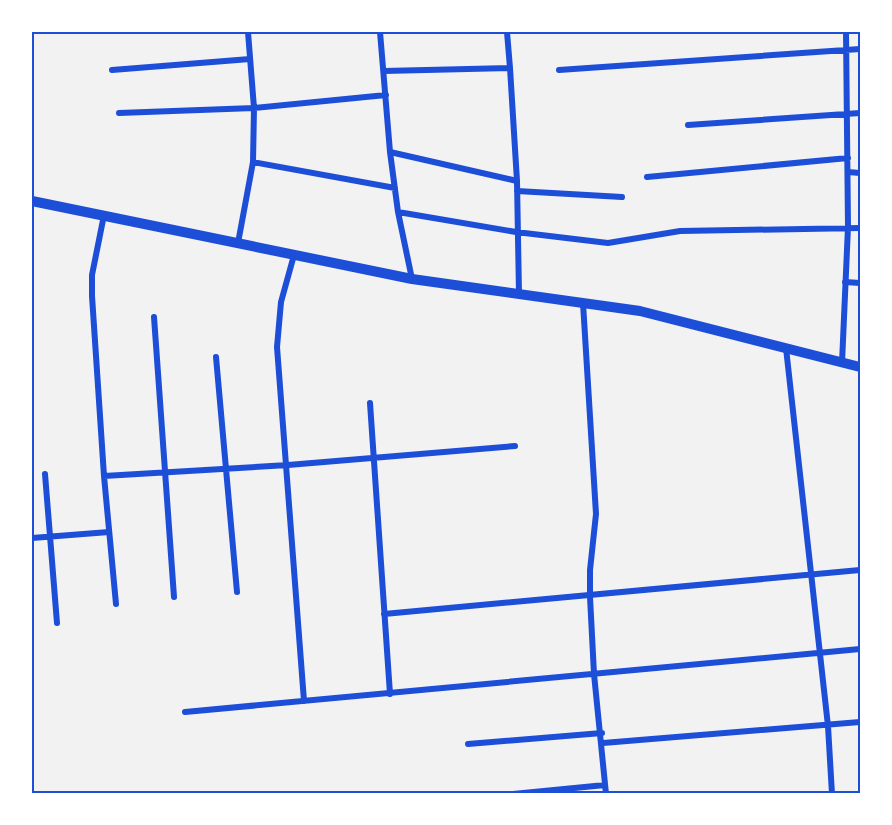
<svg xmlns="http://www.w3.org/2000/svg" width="892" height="825" font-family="'Source Sans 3',sans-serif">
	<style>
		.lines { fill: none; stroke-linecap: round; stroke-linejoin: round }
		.minor { stroke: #1d4ed8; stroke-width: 6 }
		.tertiary { stroke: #1d4ed8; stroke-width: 10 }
		.neatline { fill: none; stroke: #1d4ed8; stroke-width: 2 }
	</style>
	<rect width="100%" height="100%" fill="#f2f2f2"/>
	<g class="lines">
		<path class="minor" d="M380,32L390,152L398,212L412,279
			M507,32L510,68
			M112,70L250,59
			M559,70L860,49
			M384,71L510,68L517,181L519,294
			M119,113L254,108L386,95
			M688,125L860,113
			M390,152L517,181
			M253,162L395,188
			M848,172L860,173
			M647,177L848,158
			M517,191L622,197
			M398,212L516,232L608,243L680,231L860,228
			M104,215L92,275V296L104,476L116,604
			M238,243L253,162L254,108L248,32
			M294,255L281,302L277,347L304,701
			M845,282L860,283
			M583,303L596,514L590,570V597L594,674L606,794
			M154,317L174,597
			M786,348L828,726L832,794
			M216,357L237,592
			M842,363L848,227L846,32
			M370,403L390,694
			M45,474L57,623
			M104,476L288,465L515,446
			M32,538L109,532
			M384,614L860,570
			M185,712L860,649
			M603,743L860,722
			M468,744L602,733
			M513,794L605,785"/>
		<path class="tertiary" d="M32,201L412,279L640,311L860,367"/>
	</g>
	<rect width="892" height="825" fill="none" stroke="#ffffff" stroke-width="66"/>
	<rect x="33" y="33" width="826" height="759" class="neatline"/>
</svg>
